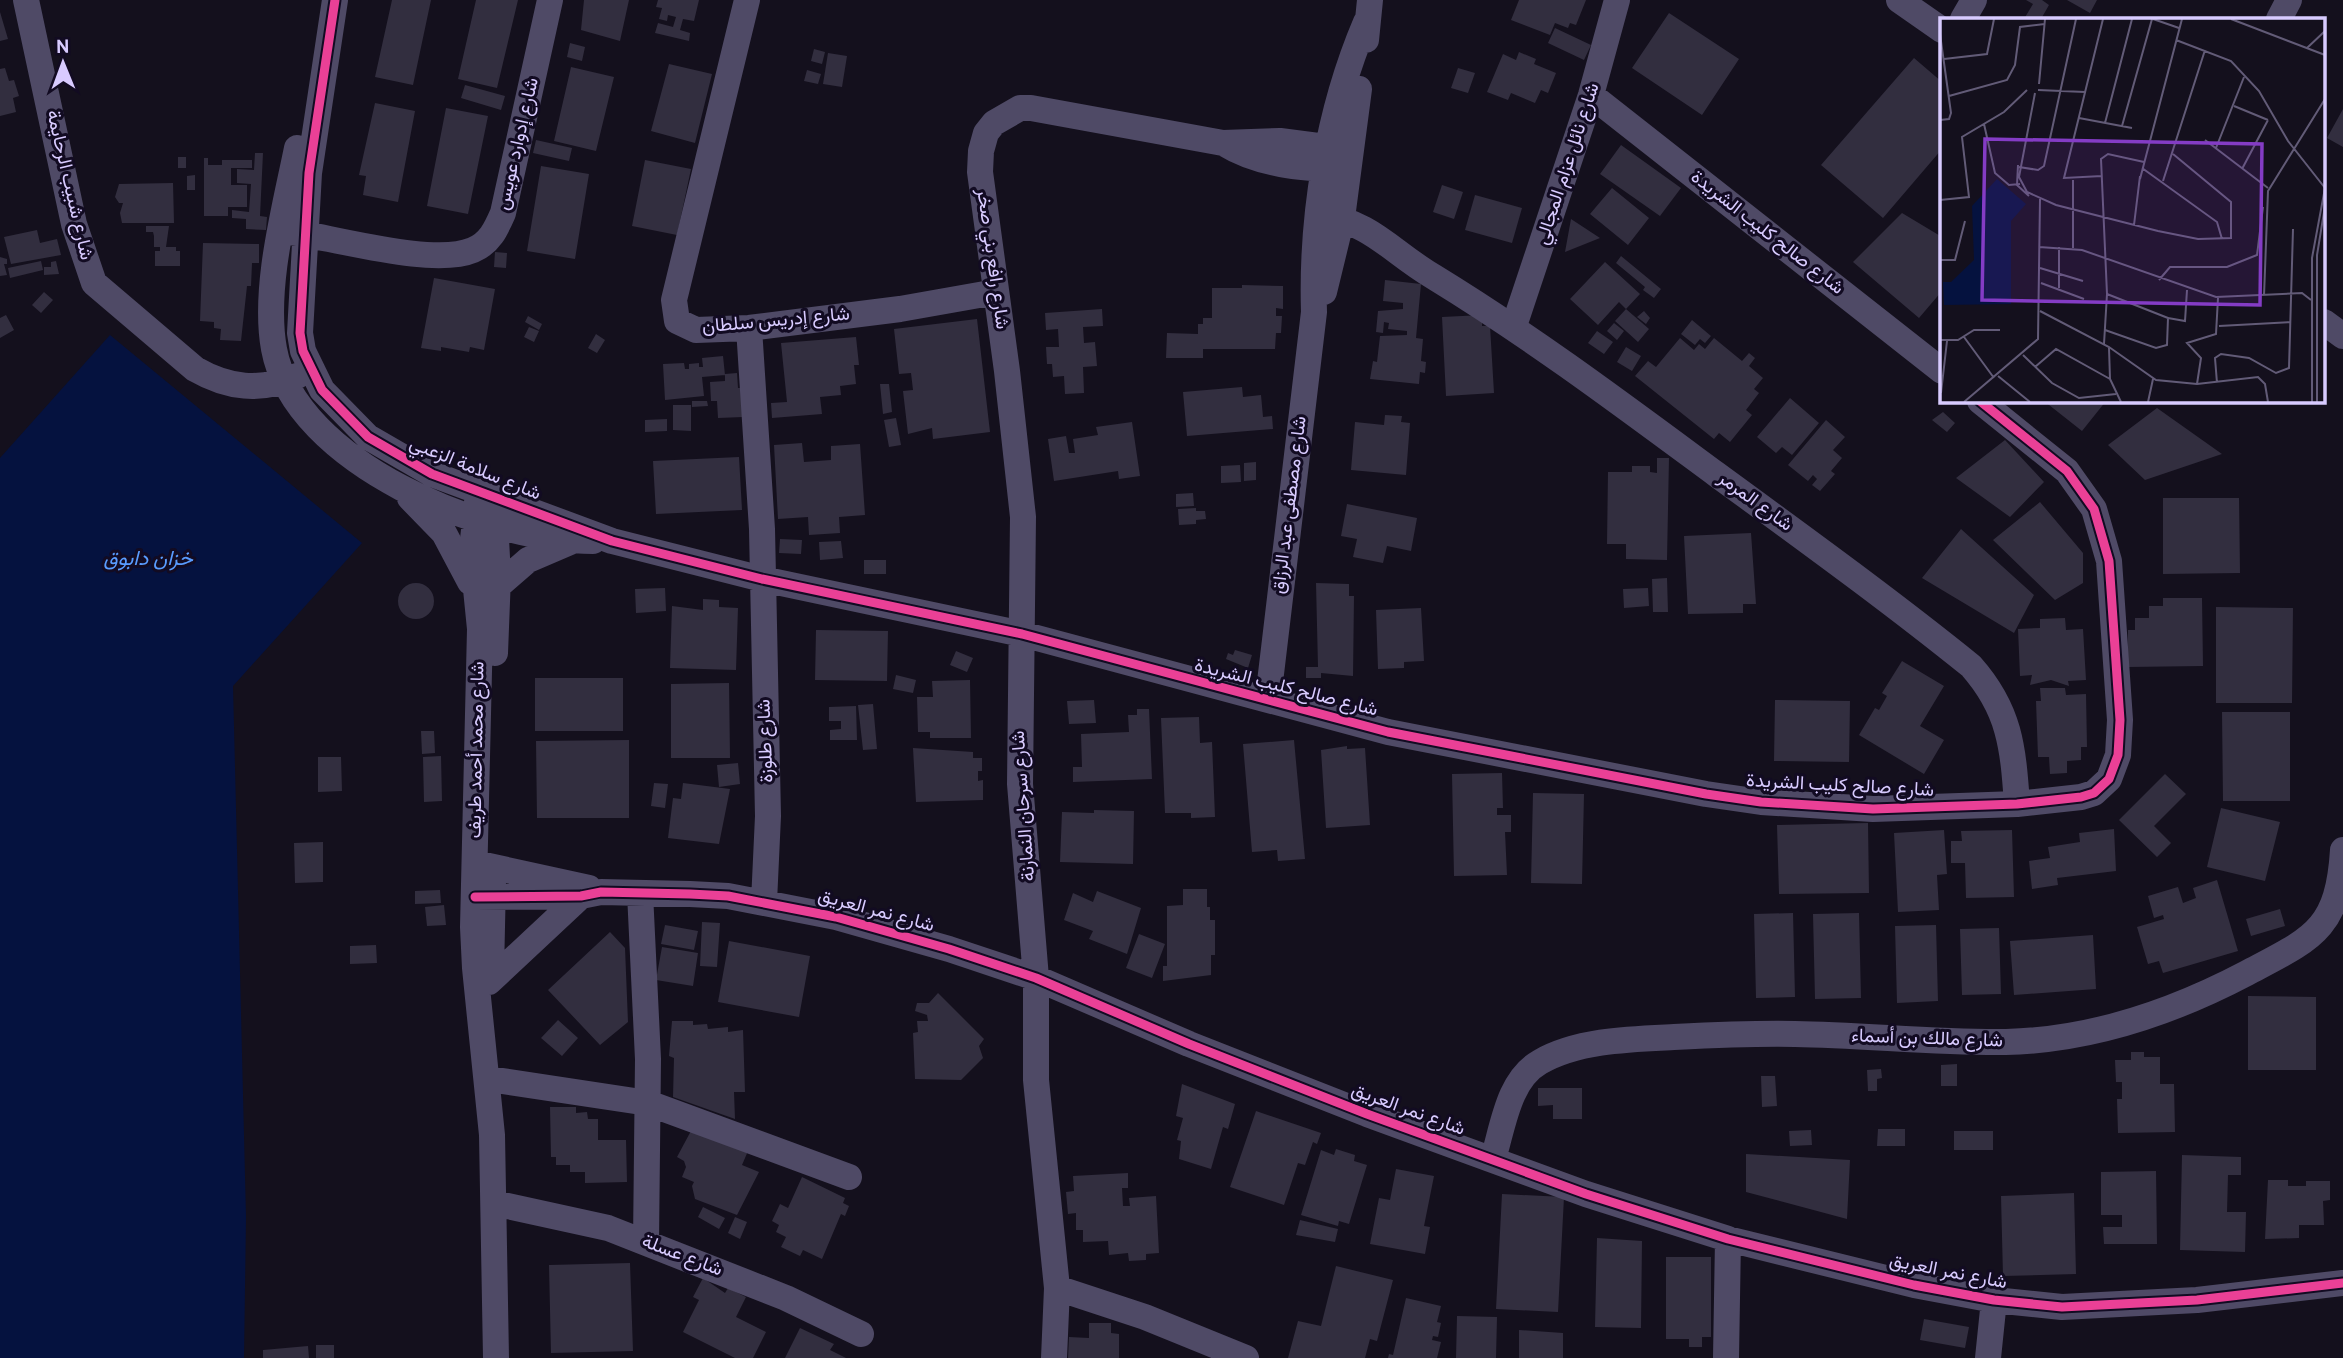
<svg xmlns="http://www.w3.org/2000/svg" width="2343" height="1358" font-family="Overpass,Vazirmatn,sans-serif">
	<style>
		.water { fill: #05123f }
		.building { fill: #322e3f }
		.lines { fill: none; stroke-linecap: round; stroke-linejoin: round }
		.minor { stroke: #4f4a66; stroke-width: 26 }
		.cycleway-casing { stroke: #120b22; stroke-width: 13 }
		.cycleway { stroke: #ea4096; stroke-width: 9 }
		.labels { text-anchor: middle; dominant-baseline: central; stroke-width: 6; stroke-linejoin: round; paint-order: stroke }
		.street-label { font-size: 19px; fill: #d8cbff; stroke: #120b22 }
		.water-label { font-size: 21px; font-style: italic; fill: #599cff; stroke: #120b22 }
		.inset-road { fill: none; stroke: #625b77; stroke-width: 2 }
		.view { fill: #843cc5; fill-opacity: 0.15; stroke: #843cc5; stroke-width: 3.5 }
		.inset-edge { fill: none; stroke: #d8cbff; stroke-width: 3.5 }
	</style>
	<rect width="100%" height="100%" fill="#14101d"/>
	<path class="water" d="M110,335L362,543L233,686L246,1217L244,1358H0V458Z"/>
	<path class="building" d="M392,0H431L413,85L375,77Z
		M476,0H518L497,88L458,79Z
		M584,0H629L620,41L581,30Z
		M658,0H699L694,21L683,19L680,30L690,33L689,41L655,33L658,23L673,27L676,17L668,15L667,21L659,19L662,8L656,7Z
		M1519,0H1586L1576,25L1570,23L1568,28L1555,23L1550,35L1511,20Z
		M2026,0H2042L2049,5L2041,19H2024L2033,4Z
		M2067,0H2097L2090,13Z
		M0,12L8,39L0,41Z
		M1669,13L1739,59L1702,115L1632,68Z
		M1555,28L1591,45L1584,60L1548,43Z
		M570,43L585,47L582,61L567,57Z
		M814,49L825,52L822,64L811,61Z
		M1519,52L1536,59L1534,64L1556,73L1548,93L1541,90L1535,103L1511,93L1508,100L1487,92L1503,54L1516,60Z
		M828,53L847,56L842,87L823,84Z
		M1914,58L1942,82V149L1883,218L1821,165Z
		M669,64L712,74L695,143L651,131Z
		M571,67L614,77L596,151L554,141Z
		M5,68L9,81L14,80L19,96L13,98L16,112L0,116V69Z
		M1458,68L1475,73L1468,93L1451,88Z
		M807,70L821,74L818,84L804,81Z
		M465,85L505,96L501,110L461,98Z
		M375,103L415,111L398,202L363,195L366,176L359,175Z
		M446,108L488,116L468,214L427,206Z
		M2343,109V147L2327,138Z
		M536,140L572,148L569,161L533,153Z
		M1621,145L1681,188L1660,216L1600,174Z
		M255,153H263L260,216L267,217L266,230L246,229V219L232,218V210L249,212L251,184L237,183V169L254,170Z
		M178,157H186V168H178Z
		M204,158H208V165H222V160H252V168H231V185H247V207H228V216H204Z
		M645,160L691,169L677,235L632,226Z
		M541,166L589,174L575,259L527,251Z
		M195,175V190H187V176Z
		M173,183L174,223H122L120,213L123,203H119L115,197L119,184Z
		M1442,185L1463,192L1454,219L1433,212Z
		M1612,188L1649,218L1628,245L1590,214Z
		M1475,195L1522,208L1512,243L1465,230Z
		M1902,213L1942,237V291L1919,318L1853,262Z
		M1571,219L1600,238L1565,252Z
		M146,226H169L166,247H176V251H180V266H155V251H160V247H154V236L153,232H146Z
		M37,230L40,243L57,239L61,255L11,264L4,237Z
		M203,243L259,244V263H252L251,286H247L241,341L220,340L221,329L214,328V322L200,321Z
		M495,252L507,253L506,268L494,267Z
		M1621,256L1661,289L1654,298L1643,290L1645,287L1616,263Z
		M0,257L7,259V264H4L7,275L0,276Z
		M41,261L43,270L10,278L8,268Z
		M56,261L59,274L44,275V267H51V262Z
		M1605,262L1640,294L1626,309L1649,329L1638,342L1615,321L1626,309L1619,302L1598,325L1570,299Z
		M434,278L495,289L484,350L470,347L469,352L441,347V351L421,348Z
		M1385,280L1421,284L1416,338L1423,339L1421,361L1426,362L1425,373L1420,372L1419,384L1370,379L1373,361L1377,362L1380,336L1407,335V331L1388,329L1389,323L1384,322L1383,333L1376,332L1378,311L1403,309V303L1383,301Z
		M1242,285L1283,286V309L1276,308V316H1282L1281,333H1276L1275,349H1203V358H1166L1167,333L1198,334V324H1203V318H1212V288H1242Z
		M44,292L53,300L41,313L32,305Z
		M1102,309L1103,326L1083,327L1084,343L1095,342L1097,366L1083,367L1084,393L1065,394L1064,376L1053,377L1052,364H1047L1046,347H1059L1058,329L1046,330L1045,313Z
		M1644,311L1650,318L1646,324L1637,317Z
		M6,315L14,330L0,338V318Z
		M1482,315V326H1490L1494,393L1446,396L1442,317Z
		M528,316L542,324L539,330L525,322Z
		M977,319L990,432L933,439L932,428L908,434L903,391L913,390L911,373L899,374L894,329Z
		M1692,320L1711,336L1705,343L1700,339L1695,345L1681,334Z
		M1614,323L1624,331L1617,340L1607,331Z
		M529,327L539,331L534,342L524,337Z
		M1597,331L1613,342L1604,354L1588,343Z
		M596,334L605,340L597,353L588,348Z
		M856,337L859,365H854L856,384L840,386L841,395L820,397L822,414L772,418L771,403L787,402L781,343Z
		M1680,338L1694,350L1699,344L1705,349L1714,338L1742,361L1749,353L1755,358L1749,366L1763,378L1754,389L1759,393L1746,410L1752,415L1730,442L1719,433L1714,439L1635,376L1648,361L1656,367Z
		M1626,347L1641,356L1632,371L1617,362Z
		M723,356L725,375L702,377L704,396L665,400L663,364L684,363L685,369H689V364L699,363V367H703L702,358Z
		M737,373L738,388H742L743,417L718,418L717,401H711L710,382L725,381V374Z
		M880,384H889L892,412L883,414Z
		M1242,387L1243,397L1261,395L1263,417L1272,416L1273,429L1187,436L1183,392Z
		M1790,398L1819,423L1792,455L1782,447L1776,453L1757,437Z
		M692,401H707L708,406L692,407Z
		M2044,401H2106L2082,431Z
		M673,405H691V431L673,430Z
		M2157,408L2222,454L2145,480L2108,445Z
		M1943,412L1955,423L1947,432L1932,420Z
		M1385,415L1402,416L1401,422L1410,423L1406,475L1351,470L1355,422L1384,425Z
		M896,418L901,445L889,447L884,420Z
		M667,419V431L645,432V420Z
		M1826,420L1845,437L1833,450L1842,458L1831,471L1835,474L1820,491L1812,485L1817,479L1813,475L1808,481L1788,465Z
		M1132,422L1140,476L1119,479L1118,471L1054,481L1048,439L1066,436L1069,453H1075L1073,439L1098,435L1096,427Z
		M2005,440L2044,482L2010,517L1956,478Z
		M802,443L804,462L831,460V446L860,444L865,515L839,517L840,533L809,535L808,517L778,519L774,445Z
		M739,457L742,510L656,514L653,461Z
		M1657,458H1669L1667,560L1626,559V544H1607L1608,472H1632V466H1650V472L1657,473Z
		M1256,462V480L1244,481V463Z
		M1240,465L1241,482L1221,483V466Z
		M1193,493L1194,506L1176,507V494Z
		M2163,498H2239L2240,573L2163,574Z
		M2040,502L2083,553V583L2055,600L1993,540Z
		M1347,504L1417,518L1411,551L1387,546L1383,563L1353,557L1357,539L1341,536Z
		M1196,508V511H1205L1206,519L1196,520V524L1179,525L1178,509Z
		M1961,529L2034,595L2014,633L1922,578Z
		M1751,533L1756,604H1743V613L1688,614L1684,536Z
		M780,539L802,540L801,554L779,553Z
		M841,541L843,558L820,560L819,542Z
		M864,560H886V574H864Z
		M1667,578L1668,612H1653L1652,579Z
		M1316,583L1349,584V596H1354L1353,676L1321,673V678H1306V667H1318Z
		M398 601a18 18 0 1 1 36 0a18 18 0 1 1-36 0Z
		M665,588L666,611L636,613L635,589Z
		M1648,588L1649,606L1624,608L1623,589Z
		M2163,598H2202L2203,666L2128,667V630H2135V618H2149V606H2163Z
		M703,599L719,600V607L738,608L736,670L670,668L672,606L703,610Z
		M2216,607L2293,608L2292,703H2216Z
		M1421,608L1424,661L1404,662V668L1378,669L1376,610Z
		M2065,618L2066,630L2083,629L2086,680L2068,681L2069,686L2051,680L2030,685L2032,675L2020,676L2018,629L2040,628V619Z
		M816,630L888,631L887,681L815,680Z
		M1235,650L1252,655L1248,668L1226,659L1228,653L1233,655Z
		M956,651L973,658L967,672L950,665Z
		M1902,661L1944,686L1920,726L1944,740L1924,774L1859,735L1875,708L1879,710L1887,696L1882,693Z
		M896,675L916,680L913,693L893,689Z
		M535,678H623V731H535Z
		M970,680L971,738H930V732H918L917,697H933L932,681Z
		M729,683L730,758H671V684Z
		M2040,688H2065L2066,695L2086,694L2087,747H2081V760L2067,761V773L2050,774L2049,757H2038L2036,701H2041Z
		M1094,700L1096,723L1069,724L1067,701Z
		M1775,700L1850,701L1849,762L1774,761Z
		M873,704L877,749L863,750L858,705Z
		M856,706L857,740H830V730L841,729V721H829V707Z
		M1137,709H1149L1152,779L1073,782V767H1082L1081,734L1129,732L1128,715H1137Z
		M2222,712H2290V801H2223Z
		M1199,717L1200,743L1212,742L1215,817L1191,818V813H1165L1161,718Z
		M421,731H434L435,753L422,754Z
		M629,740V818H537L536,741Z
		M1294,740L1305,859L1278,861L1277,850L1252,852L1243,744Z
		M1347,746V749L1365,748L1370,825L1326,828L1321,750Z
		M913,748L973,752V758H982V771H978V781L983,780V800L916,802Z
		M441,756L442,801L424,802L423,757Z
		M318,757H341L342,791L318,792Z
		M738,763L740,784L719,787L717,765Z
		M1502,773L1503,808H1497V815H1511V832H1505L1507,875L1454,876L1452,774Z
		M2165,774L2186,794L2154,826L2171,843L2157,857L2119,820Z
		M654,783L668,784L665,808L651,806Z
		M683,783L730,789L719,844L668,838L673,798L681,799Z
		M1533,793L1584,794L1582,884L1531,883Z
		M2221,808L2280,822L2265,881L2207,867Z
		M1094,810L1134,811L1133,864L1060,862L1062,812L1094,813Z
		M1868,823L1869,893L1779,894L1777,825Z
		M2114,829L2116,871L2057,878L2058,885L2032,889L2029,861L2050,858L2048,847L2080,842L2079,833Z
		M1944,830L1947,874L1937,875L1939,910L1898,912L1894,833Z
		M2012,830L2014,897L1966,898L1965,863H1951V841H1962L1961,831Z
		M323,842V882L295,883L294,843Z
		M2217,880L2238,951L2163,973L2159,961L2148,964L2137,927L2164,919L2163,915L2154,918L2148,896L2178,887L2183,903L2196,898L2193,888Z
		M1183,889H1207V907H1210V920H1215V955H1211V975L1163,981V966H1167V906L1183,905Z
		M440,890L441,903L415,904V891Z
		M1097,891L1141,908L1127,954L1089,939L1093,931L1064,920L1073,893L1093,902Z
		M444,905L446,925L427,926L425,907Z
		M2280,909L2285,926L2251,936L2246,919Z
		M1793,913L1795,997L1756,998L1754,914Z
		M1859,913L1861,998L1815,999L1813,914Z
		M702,922L720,923L717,967L700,966Z
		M665,925L698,931L694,950L661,944Z
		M1936,925L1938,1001L1897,1003L1895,926Z
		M1999,928L2001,994L1962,995L1960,929Z
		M610,932L625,948L628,1022L600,1045L548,990Z
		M1139,934L1165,944L1152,978L1126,968Z
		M2093,935L2096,989L2014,995L2010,941Z
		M729,941L810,956L799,1017L718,1002Z
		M376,945L377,963L350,964V946Z
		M662,947L698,953L693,986L656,980Z
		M938,993L984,1039L979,1046L983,1058L961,1080L915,1079L913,1033L918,1032L917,1021H928L927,1015L915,1011L917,1003H929Z
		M2248,996L2316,997V1070H2248Z
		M558,1020L578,1038L562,1056L541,1038Z
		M672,1021H693V1025L707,1024L708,1029L728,1027V1032L743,1030L745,1092H734L735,1119L673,1097L674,1058L669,1056Z
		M2131,1052H2144V1057H2160V1084H2174L2175,1132L2118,1133L2117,1099H2122V1082H2116L2115,1060H2131Z
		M1957,1064V1086H1941V1065Z
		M1881,1069L1882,1078L1877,1079V1091H1868L1867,1070Z
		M1761,1076H1775L1777,1106L1762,1107Z
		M1182,1084L1235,1104L1228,1129L1223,1127L1211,1169L1179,1159L1181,1141L1177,1140L1183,1118L1176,1116Z
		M1538,1088H1582V1119H1553V1105L1538,1106Z
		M550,1107H576V1113L587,1112L588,1119H598V1140H626L627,1182L585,1183V1172H570V1165H556V1157H551Z
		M1256,1111L1321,1133L1317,1144L1313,1142L1305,1165L1298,1163L1284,1205L1230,1187Z
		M692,1129L748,1151L742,1165L759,1172L737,1215L695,1199L692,1186L694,1182L682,1177L686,1167L684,1161L677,1157Z
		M1878,1129H1905V1146H1877Z
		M1811,1130L1812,1145L1790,1146L1789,1131Z
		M1954,1131H1993V1150H1954Z
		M1336,1149L1355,1155L1354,1161L1367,1165L1349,1224L1339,1221L1338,1226L1301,1215L1321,1150L1334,1155Z
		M1746,1154L1850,1160L1847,1219L1746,1192Z
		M2182,1155L2241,1157V1175H2228L2227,1212H2246L2245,1252L2180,1250Z
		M1396,1169L1434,1176L1424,1226L1430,1227L1425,1254L1370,1244L1379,1198L1390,1200Z
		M2156,1171L2157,1244H2104L2103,1227H2122V1215H2101V1172Z
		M1128,1173V1188H1122L1123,1206H1130L1129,1198L1156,1196L1159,1253L1146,1254V1260L1129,1261L1128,1253L1109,1255L1108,1241L1083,1242V1230H1076V1213L1068,1214L1066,1192L1074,1191L1073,1176Z
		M802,1177L845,1198L843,1203L849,1206L845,1216L841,1214L822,1259L803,1250L800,1256L781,1247L786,1237L776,1232L779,1225L772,1221L780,1204L788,1208Z
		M2268,1180H2288V1186H2306V1181H2330V1200L2323,1201L2324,1225H2299V1238L2265,1239Z
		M2074,1193L2076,1274L2003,1276L2001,1196Z
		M1502,1194L1564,1197L1558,1312L1496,1309Z
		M703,1207L725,1218L719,1229L698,1217Z
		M735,1217L747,1222L740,1239L728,1233Z
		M1300,1220L1338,1229L1335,1242L1296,1235Z
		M1597,1238L1642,1241L1641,1328L1595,1327Z
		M1666,1257H1711V1337H1702V1347H1689V1339H1666Z
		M630,1263L633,1351L551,1353L549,1265Z
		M1336,1266L1393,1280L1377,1341L1370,1339L1365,1358H1288L1298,1321L1321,1326Z
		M703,1278L725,1293L728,1288L746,1297L736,1317L766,1332L753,1358H735L683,1332L699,1300L693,1297Z
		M1406,1298L1441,1306L1437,1322L1441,1323L1438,1337L1433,1336L1432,1340L1441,1342L1437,1358H1388L1389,1354L1393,1355Z
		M1457,1316L1497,1317L1496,1358H1456Z
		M1924,1319L1969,1327L1965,1348L1920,1340Z
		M1089,1323H1111V1333L1119,1334V1358H1068L1069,1337L1089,1338Z
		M800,1328L834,1344L830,1350L846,1358H785Z
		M1519,1330L1563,1333V1358H1519Z
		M316,1345H334V1358H316Z
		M308,1346L309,1358H263V1350Z"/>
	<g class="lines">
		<path class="minor" d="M26,0L74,224L94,283L195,369C228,388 260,392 297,376
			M335,0L309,173L300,333L303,351L322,390L368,437L432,474L612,541L762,579L1022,634L1388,732L1706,794L1761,802L1873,809L2017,804L2081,797L2094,793L2109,779L2118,755L2120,720L2109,561L2094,509L2067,471L1980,401
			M747,0L674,300L677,321L696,330L749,328L900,309L996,292
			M1899,0L1942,30
			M1963,19L1974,0
			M2279,19L2289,0
			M1366,40L1370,0
			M1591,95L1942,371
			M1225,144C1259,165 1302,168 1342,170
			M297,148C285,208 263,288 274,349C295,464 488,541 593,541
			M1320,214C1374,224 1390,251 1434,277C1532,337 1624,406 1716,474C1802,537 1888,599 1971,666C2010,710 2013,747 2017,804
			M290,232C337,238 433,267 473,250C490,243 496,229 503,213L550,0
			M1324,292L1342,218L1359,89
			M2324,322L2343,336
			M1514,326L1591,95L1617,0
			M749,328L762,529L768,816L764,902
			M478,493L472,549L480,629L473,927L475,968L492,1135L496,1358
			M410,498L444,533L470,582
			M498,586L528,560L570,542
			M495,653L498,576L496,539L500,510
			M1268,699L1314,312C1311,216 1328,111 1366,22
			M475,863L589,888
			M640,893L648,1059L646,1242
			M475,897L581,896L601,892L690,894L728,896L836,917L949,949L1036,978L1189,1044L1367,1114L1586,1194L1728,1239L1914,1285L1994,1300L2062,1307L2197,1300L2343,1283
			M491,972L493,881
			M489,982L581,896
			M489,1079L648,1103L849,1177
			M1493,1159C1503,1127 1508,1080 1540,1062C1578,1040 1632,1039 1674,1037C1714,1035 1755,1033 1795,1034C1866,1035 1936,1043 2006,1042C2091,1040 2173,1012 2247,973C2313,938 2338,930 2343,850
			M494,1203L608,1228L786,1298L861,1334
			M1057,1288L1145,1317L1246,1358
			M1054,1358L1057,1288L1036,1080V978L1020,784L1023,517L1007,371L980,172L981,151L986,133L994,123L1020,108H1031L1223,143L1280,141L1349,150
			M1726,1358L1728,1239
			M1988,1358L1994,1300"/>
		<g class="cycleway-casing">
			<path id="cycleway" d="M335,0L309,173L300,333L303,351L322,390L368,437L432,474L612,541L762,579L1022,634L1388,732L1706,794L1761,802L1873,809L2017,804L2081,797L2094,793L2109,779L2118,755L2120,720L2109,561L2094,509L2067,471L1980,401
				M475,897L581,896L601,892L690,894L728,896L836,917L949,949L1036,978L1189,1044L1367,1114L1586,1194L1728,1239L1914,1285L1994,1300L2062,1307L2197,1300L2343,1283"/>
		</g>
		<use href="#cycleway" class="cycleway"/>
	</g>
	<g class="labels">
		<g class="street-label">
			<text transform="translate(518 144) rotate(-77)">شارع إدوارد عويس</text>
			<text transform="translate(1568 164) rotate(-72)">شارع نائل عزام المجالي</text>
			<text transform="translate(69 185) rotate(77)">شارع شبيب الرحايمة</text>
			<text transform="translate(1767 233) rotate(38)">شارع صالح كليب الشريدة</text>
			<text transform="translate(992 259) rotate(82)">شارع رافع بني صخر</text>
			<text transform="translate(776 321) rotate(-5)">شارع إدريس سلطان</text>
			<text transform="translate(475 469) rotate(22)">شارع سلامة الزعبي</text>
			<text transform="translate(1755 502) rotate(36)">شارع المرمر</text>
			<text transform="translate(1290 505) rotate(-83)">شارع مصطفى عبد الرزاق</text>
			<text transform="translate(1286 688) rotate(14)">شارع صالح كليب الشريدة</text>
			<text transform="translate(766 741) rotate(-92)">شارع طلوزة</text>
			<text transform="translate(477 750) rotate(-89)">شارع محمد أحمد طريف</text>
			<text transform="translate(1840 786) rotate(3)">شارع صالح كليب الشريدة</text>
			<text transform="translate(1024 806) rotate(-94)">شارع سرحان النمارنة</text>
			<text transform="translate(876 911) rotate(15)">شارع نمر العريق</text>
			<text transform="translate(1927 1039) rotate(2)">شارع مالك بن أسماء</text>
			<text transform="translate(1408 1110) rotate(20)">شارع نمر العريق</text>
			<text transform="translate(682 1256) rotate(21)">شارع عسلة</text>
			<text transform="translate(1948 1272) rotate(11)">شارع نمر العريق</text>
		</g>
		<g class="water-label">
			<text x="148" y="559">خزان دابوق</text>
		</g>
	</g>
	<g transform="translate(1940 18)">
		<rect width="385" height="385" fill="#14101d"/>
		<path d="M57,161L86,186L71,203V286L4,287L3,264H11L34,242L32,188Z" fill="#05123f"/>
		<path class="inset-road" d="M213,1L239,10M291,1L385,37M0,16L11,95L9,101L0,102M236,22L291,43L319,73L348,123L385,170M367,30L385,13M4,41L47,36L54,1M99,66L105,1M98,72L145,74M95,75L79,159L87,174L116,187L218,213L258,221L291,220V184L233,136M9,78L67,62L75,47L80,9L105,6M294,88L328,102M139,100L192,110M165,105L192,1M44,106L55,155L69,167L80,166M182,108L212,1M265,122L328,170M276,130L304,59M78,147L77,167L89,178M79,149L98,152L104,148L136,1M202,150L277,204L282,221M302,151L328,102M162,158L124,160L163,1M200,161L242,1M133,162V230M223,163L265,32M0,182L29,179L22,119L64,94L87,72M194,207L200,158M99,229L142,232L276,279L362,275L371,282M0,242H15L25,203M100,250L143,263M219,262L230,249H287L317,237L323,189M101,265L144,281M119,270V229M324,278L328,173L385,81M100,293L169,329L216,362L257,366L318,359L325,366L328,384M228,300L245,303L247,272M279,308L351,304M165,312L216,330L227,327L228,300L167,276M24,319L54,360M0,322H18L34,312H60M164,326L167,276L161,141L168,136L204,144M169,330L170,361L181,384M83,337L112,365L139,380L176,376M95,349L116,331L170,361M58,358L90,384M277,365L275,340L281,336L309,340L336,355L349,350L353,211M257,366L261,340L247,325L276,316L278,280M1,375L7,323M24,384L98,321L100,181M208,384L213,361M372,384V240L385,170M377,384V237L385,188"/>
		<path class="view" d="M45,121L322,126L320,287L42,282Z"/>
		<rect width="385" height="385" class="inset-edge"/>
	</g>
	<g transform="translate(63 63) rotate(359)" stroke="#120b22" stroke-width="5" paint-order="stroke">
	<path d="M0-5L12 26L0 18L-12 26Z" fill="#d8cbff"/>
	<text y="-10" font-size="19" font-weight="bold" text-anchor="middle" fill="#d8cbff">N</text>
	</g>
</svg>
